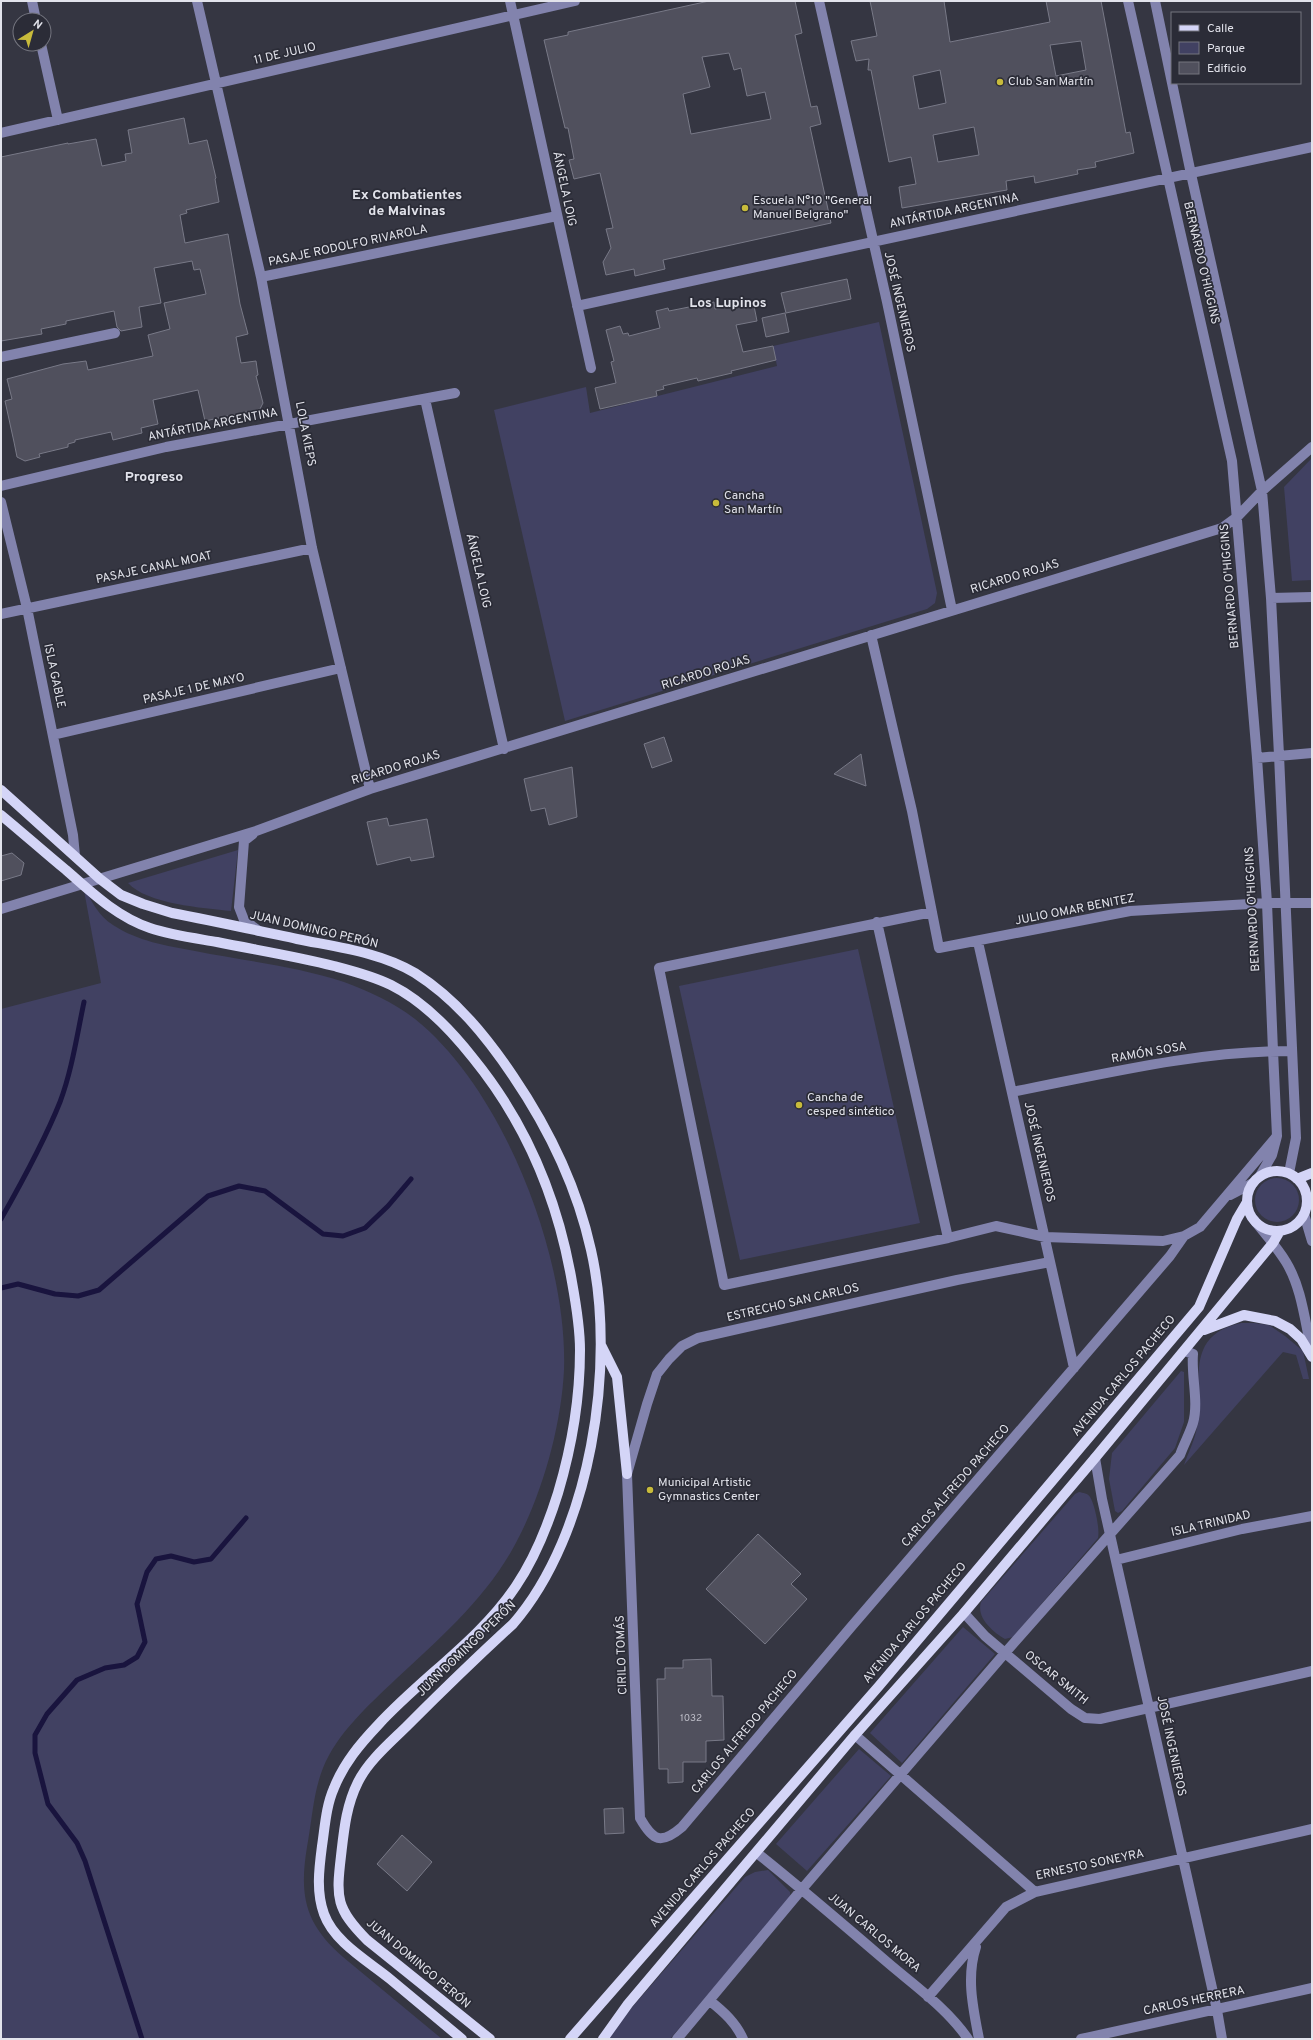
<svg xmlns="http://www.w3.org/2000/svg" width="1313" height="2040" font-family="Overpass,sans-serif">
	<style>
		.green { fill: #414162 }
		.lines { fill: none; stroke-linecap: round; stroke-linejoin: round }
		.stream { stroke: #19143e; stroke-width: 5 }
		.building { fill: #50505d; stroke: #787987; fill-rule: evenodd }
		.minor { stroke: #8283ad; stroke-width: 10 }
		.major { stroke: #d4d5f7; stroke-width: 10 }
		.poi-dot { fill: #c8bb3b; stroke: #2b2c37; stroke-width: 1.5 }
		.labels { text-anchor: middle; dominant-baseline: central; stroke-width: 3.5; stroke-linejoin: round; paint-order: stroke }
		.number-label { font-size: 10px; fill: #bebec8 }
		.street-label { font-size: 12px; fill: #e2e3eb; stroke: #2b2c37 }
		.poi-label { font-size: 12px; fill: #e2e3eb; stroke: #2b2c37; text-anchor: start }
		.quarter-label { font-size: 14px; font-weight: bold; fill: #e2e3eb; stroke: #2b2c37 }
	</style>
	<rect width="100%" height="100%" fill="#353642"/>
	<path class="green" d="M879,322L937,593L935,603L927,609L565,721L494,410L586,387L590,413L777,366L773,346Z
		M1312,458V580L1292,581L1284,487Z
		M238,850L231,911C203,908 147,904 128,883Z
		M83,885C91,900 98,916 113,925C137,941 167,946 195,951C245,961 296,966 344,982C369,991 394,1003 415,1019C504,1090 568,1258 564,1370C561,1429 541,1499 512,1550C483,1601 438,1640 396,1679C369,1705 337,1733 323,1768C313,1793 312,1821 307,1847C299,1896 305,1924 343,1957L442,2039H1V1009L101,983Z
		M858,949L920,1223L740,1260L679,986Z
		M1255 1200a22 22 0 1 1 44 0a22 22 0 1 1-44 0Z
		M1241,1323H1254L1269,1325L1285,1336L1303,1351L1309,1379H1303L1296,1355L1283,1352L1184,1465C1188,1453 1195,1440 1197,1427C1204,1384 1182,1336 1241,1323Z
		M1181,1371L1184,1372V1422L1175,1448L1122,1511L1118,1513L1115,1511L1109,1479L1112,1453Z
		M1079,1492C1083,1493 1088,1493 1090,1497C1095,1505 1100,1530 1098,1538L1013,1637L1005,1639C993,1632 976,1618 981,1602L1075,1494Z
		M963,1627L995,1654L902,1763L870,1733Z
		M859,1749L891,1776L807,1871L776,1844Z
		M768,1870L790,1892V1898L670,2039H607L615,2027L745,1877L755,1872Z"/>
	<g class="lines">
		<path class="stream" d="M1,1219C22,1182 44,1142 60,1102C72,1070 77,1035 84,1002
			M1,1288L18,1284L55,1294L78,1296L99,1290L208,1196L239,1186L265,1191L323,1234L343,1236L365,1228L388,1206L411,1179
			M142,2039L85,1861L77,1843L48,1804L35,1753V1735L47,1714L77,1680L105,1668L124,1665L137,1657L145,1642L137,1604L147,1572L156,1559L171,1556L194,1562L211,1559L246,1518"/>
	</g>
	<path class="building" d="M709,1H795L802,33L795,35L811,107L817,106L821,124L810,127L831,223L663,260L665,269L635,276L634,269L606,275L603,262L611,248L606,229L613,228L600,173L574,179L569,160L574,159L568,128H565L544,40L568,35V32ZM729,53L734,70L741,68L747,96L765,92L771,119L691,134L683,94L710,87L702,57Z
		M870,1H944L950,42L1050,22L1046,1H1101L1126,133L1130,132L1134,153L1095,162L1096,167L1077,170L1078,174L1035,183L1034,176L1006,181L1007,190L902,208L899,187L916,184L911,157L889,162L871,70H868L869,59L856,61L851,41L877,36ZM1081,41L1086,70L1056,76L1050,45ZM940,70L946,103L919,109L913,76ZM974,127L979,155L938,162L933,135Z
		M184,118L189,144L207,140L216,178L215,179L219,202L186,210L187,213L180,215L185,243L228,234L240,304L248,334L236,337L241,363L256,361L258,375L256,376L263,403L260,409L205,421L198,390L153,400L158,424L141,428L142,433L113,440L111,432L75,440V442L68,444V447L39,454L40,457L25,461L17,457L14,442L5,401L12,399L7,379L63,364L86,361L88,370L153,356L148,335L170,329L164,303L206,294L200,269L194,270L192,261L154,268L161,303L139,307L142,327L121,331L117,327L114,311L66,321V324L41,329L42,334L1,341V157L68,143V144L96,139L102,166L126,161L125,154L132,153L128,130Z
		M847,279L851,299L786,313L781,293Z
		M753,301L757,321L736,325L743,352L773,346L776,360L731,371L732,373L698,381L697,378L663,386L664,389L656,391L657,396L600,409L595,388L616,383L611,362L614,361L606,330L620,326L623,334L628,333L629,336L660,328L656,311L668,308L669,311L714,302L715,309Z
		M785,313L789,332L766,337L762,318Z
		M664,737L672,761L652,768L644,744Z
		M861,754L866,786L834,774Z
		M572,767L577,817L549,825L545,808L531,811L524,779Z
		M387,818L389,826L427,819L434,857L411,861L410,857L377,865L367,822Z
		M12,853L24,863L21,875L1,881V856Z
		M758,1534L801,1574L791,1584L807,1599L765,1644L706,1589Z
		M711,1659L712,1696H723L724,1740L706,1741V1762H683V1782L668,1783V1769H659L657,1679H665V1668H683V1660Z
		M623,1808L624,1833L605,1834L604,1809Z
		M402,1835L432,1862L407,1891L377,1864Z"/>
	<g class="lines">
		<path class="minor" d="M32,1L36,20
			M197,1L261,277L312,548L370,789
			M510,1L591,368
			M819,1L887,302L952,610
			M1128,1L1232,461L1257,758L1267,903L1273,1051L1277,1136L1272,1155L1260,1176
			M1155,1L1172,83
			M41,44L58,120
			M1172,83L1191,174L1262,491L1271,598L1279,755L1296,1138L1289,1173
			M1,133L575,1
			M261,277L557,216
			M577,306C822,252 1068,202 1312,147
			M1,357L115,333
			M425,399L504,749
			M1,486L166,447L455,393
			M1,502L27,608L73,835L75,856
			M1271,598L1312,597
			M1,614L312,548
			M871,635L912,811L939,948L1130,911L1267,903H1312
			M53,735L341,668
			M1257,758L1312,753
			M253,834L244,841L239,907L244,920L259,931
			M1,909L256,831L370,789L1222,528L1237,517L1262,491L1312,447
			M877,922L948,1238L724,1285L659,968L932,912
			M978,942L1074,1368
			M1012,1092C1104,1074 1197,1051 1291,1051
			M1230,1195L1253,1183
			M1304,1214L1312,1241
			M1254,1220C1265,1234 1277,1247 1286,1262C1302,1288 1305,1323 1312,1353
			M948,1238L996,1226L1045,1237L1163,1241L1184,1236
			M1050,1262L957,1280L698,1338L682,1346L669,1359L657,1374L647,1404L627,1474L640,1818C653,1841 661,1845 682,1827L851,1627L1170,1256L1184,1236L1200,1227L1277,1136
			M1095,1458L1102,1499L1217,2010L1222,2039
			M1116,1560L1242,1529L1312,1516
			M964,1613L985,1636L1071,1709L1085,1718L1100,1719L1312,1671
			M855,1735L1035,1892L1312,1829
			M757,1853C801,1888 844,1925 887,1962C915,1986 948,2009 968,2039
			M976,1947C966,1977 973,2008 979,2039
			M928,1997L1006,1907L1035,1892
			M710,2001C724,2012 736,2023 743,2039
			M677,2039L802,1889L1005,1653L1180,1455C1184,1444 1190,1433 1193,1423C1199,1402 1191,1376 1193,1354L1185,1351
			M1081,2039L1312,1988"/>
		<path class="major" d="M1,790L100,879L121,895L143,904L172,913C214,921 255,930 297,939C336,947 380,952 415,973C456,999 486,1036 513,1076C549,1129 577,1187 591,1250C617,1364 591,1534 513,1624C477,1657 442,1691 408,1725C391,1742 369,1760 358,1782C346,1806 344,1830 341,1856C336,1898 336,1909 367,1940L490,2039
			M1,815C23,833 44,852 66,870C91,892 117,917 150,928C171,935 194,938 217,942C256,950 295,956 334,966C353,971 373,976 391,985C423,1001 451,1030 473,1058C526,1123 558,1200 572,1282C576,1304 580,1327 580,1350C580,1399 572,1446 558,1493C548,1525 535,1558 516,1586C480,1640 422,1677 378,1725C360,1744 344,1763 334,1788C326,1806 325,1826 322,1846C319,1869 316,1892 324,1914C334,1942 368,1961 390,1979C414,1999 438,2019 462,2039
			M1247 1201a30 30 0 1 1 60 0a30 30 0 1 1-60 0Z
			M1297,1179L1312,1173
			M1204,1330L1244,1315L1275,1321L1290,1329L1301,1339L1312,1357
			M601,1345L617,1377L627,1474
			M570,2039L879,1686L1199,1307L1237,1219L1247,1202
			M603,2039L628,2004L855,1735L964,1613L1095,1458L1273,1243L1280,1231"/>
	</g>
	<g class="poi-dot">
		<circle cx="1000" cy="82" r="4"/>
		<circle cx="745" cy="208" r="4"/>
		<circle cx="716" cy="503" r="4"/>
		<circle cx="799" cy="1105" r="4"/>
		<circle cx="650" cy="1490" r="4"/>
	</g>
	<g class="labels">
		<g class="number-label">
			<text x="691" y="1718">1032</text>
		</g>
		<g class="street-label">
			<text transform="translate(285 54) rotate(-13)">11 DE JULIO</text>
			<text transform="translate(564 189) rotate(78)">ÁNGELA LOIG</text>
			<text transform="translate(954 211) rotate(-12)">ANTÁRTIDA ARGENTINA</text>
			<text transform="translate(348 246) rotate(-12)">PASAJE RODOLFO RIVAROLA</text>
			<text transform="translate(1201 263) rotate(77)">BERNARDO O'HIGGINS</text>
			<text transform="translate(899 302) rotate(77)">JOSÉ INGENIEROS</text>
			<text transform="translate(213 425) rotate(-11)">ANTÁRTIDA ARGENTINA</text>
			<text transform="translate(305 434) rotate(79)">LOLA KIEPS</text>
			<text transform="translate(154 568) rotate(-12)">PASAJE CANAL MOAT</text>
			<text transform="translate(478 571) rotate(77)">ÁNGELA LOIG</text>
			<text transform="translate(1015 577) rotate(-17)">RICARDO ROJAS</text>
			<text transform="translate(1230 586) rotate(-95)">BERNARDO O'HIGGINS</text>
			<text transform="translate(706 673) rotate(-17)">RICARDO ROJAS</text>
			<text transform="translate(54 676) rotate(78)">ISLA GABLE</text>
			<text transform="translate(194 689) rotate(-13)">PASAJE 1 DE MAYO</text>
			<text transform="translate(396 768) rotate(-17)">RICARDO ROJAS</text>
			<text transform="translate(1253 909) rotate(-93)">BERNARDO O'HIGGINS</text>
			<text transform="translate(1075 910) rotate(-11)">JULIO OMAR BENITEZ</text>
			<text transform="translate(314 930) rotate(13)">JUAN DOMINGO PERÓN</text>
			<text transform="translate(1149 1053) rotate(-10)">RAMÓN SOSA</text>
			<text transform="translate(1039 1152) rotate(77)">JOSÉ INGENIEROS</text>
			<text transform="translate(793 1303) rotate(-13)">ESTRECHO SAN CARLOS</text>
			<text transform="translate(1124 1376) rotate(-50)">AVENIDA CARLOS PACHECO</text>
			<text transform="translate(956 1486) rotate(-49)">CARLOS ALFREDO PACHECO</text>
			<text transform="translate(1211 1524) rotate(-13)">ISLA TRINIDAD</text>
			<text transform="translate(915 1623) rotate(-50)">AVENIDA CARLOS PACHECO</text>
			<text transform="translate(467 1649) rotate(-44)">JUAN DOMINGO PERÓN</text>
			<text transform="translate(622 1655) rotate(-92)">CIRILO TOMÁS</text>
			<text transform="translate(1056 1678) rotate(39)">OSCAR SMITH</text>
			<text transform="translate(745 1732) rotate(-50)">CARLOS ALFREDO PACHECO</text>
			<text transform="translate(1171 1746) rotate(78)">JOSÉ INGENIEROS</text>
			<text transform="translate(1090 1865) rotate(-12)">ERNESTO SONEYRA</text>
			<text transform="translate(703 1868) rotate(-49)">AVENIDA CARLOS PACHECO</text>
			<text transform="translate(874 1933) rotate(40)">JUAN CARLOS MORA</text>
			<text transform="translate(418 1964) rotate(40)">JUAN DOMINGO PERÓN</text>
			<text transform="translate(1194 2001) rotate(-12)">CARLOS HERRERA</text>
		</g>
		<g class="poi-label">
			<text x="1008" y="82">Club San Martín</text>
			<text x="753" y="201">Escuela N°10 "General<tspan x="753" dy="14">Manuel Belgrano"</tspan></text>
			<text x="724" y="496">Cancha<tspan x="724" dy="14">San Martín</tspan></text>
			<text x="807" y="1098">Cancha de<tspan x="807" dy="14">cesped sintético</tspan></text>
			<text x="658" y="1483">Municipal Artistic<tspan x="658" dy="14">Gymnastics Center</tspan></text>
		</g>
		<g class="quarter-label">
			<text x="407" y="195">Ex Combatientes<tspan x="407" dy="16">de Malvinas</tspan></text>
			<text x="728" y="303">Los Lupinos</text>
			<text x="154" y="477">Progreso</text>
		</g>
	</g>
	<rect width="1313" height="2040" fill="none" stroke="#e2e3eb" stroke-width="4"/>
	<rect x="1171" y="12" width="130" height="72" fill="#2b2c37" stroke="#74757f"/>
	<rect x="1179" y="25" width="20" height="6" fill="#d4d5f7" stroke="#74757f"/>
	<text x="1207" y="32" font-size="12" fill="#e2e3eb">Calle</text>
	<rect x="1179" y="42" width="20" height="12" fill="#414162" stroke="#74757f"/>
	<text x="1207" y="52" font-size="12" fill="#e2e3eb">Parque</text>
	<rect x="1179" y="62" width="20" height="12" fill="#50505d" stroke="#74757f"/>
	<text x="1207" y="72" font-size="12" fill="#e2e3eb">Edificio</text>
	<g transform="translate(32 32) rotate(37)"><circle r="19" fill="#2b2c37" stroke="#74757f"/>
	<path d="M0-3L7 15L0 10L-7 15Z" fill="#c8bb3b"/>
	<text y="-6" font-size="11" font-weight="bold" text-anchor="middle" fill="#e2e3eb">N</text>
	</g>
</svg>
